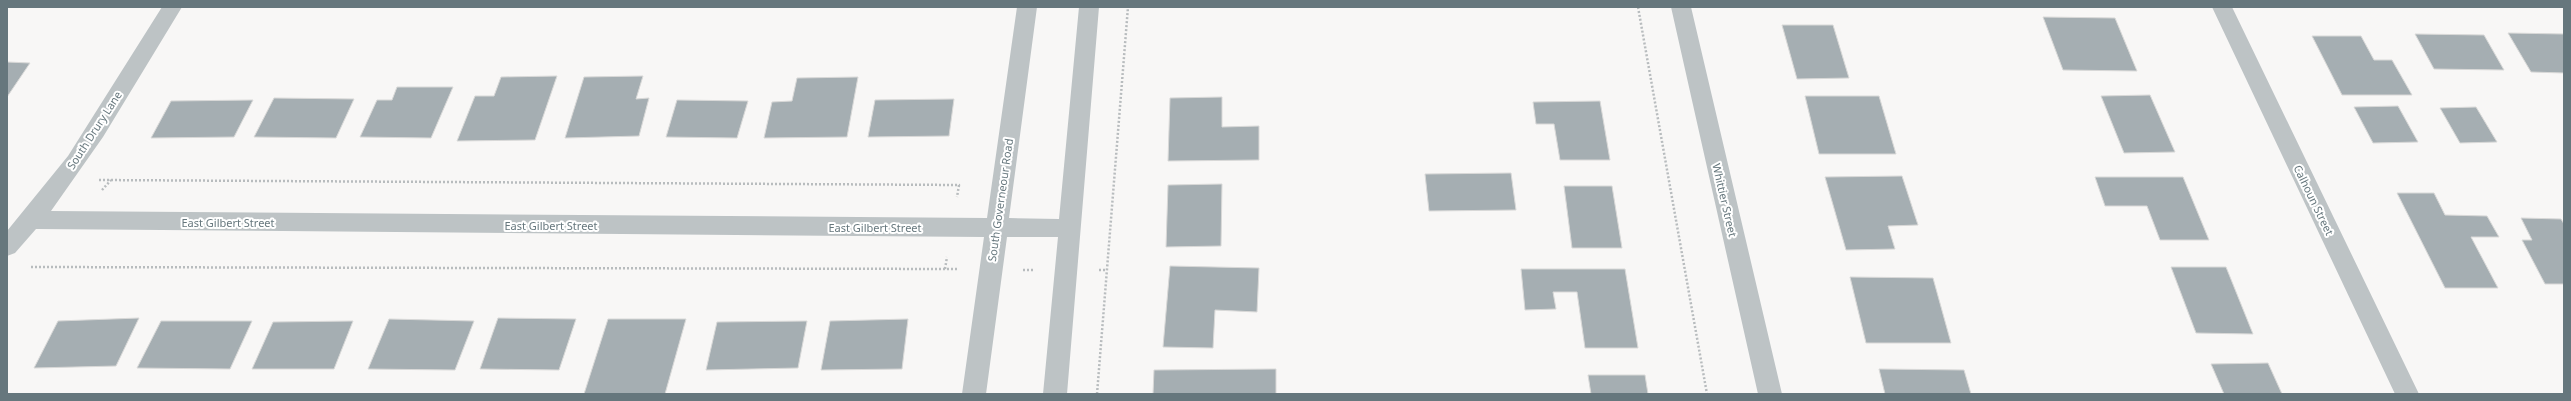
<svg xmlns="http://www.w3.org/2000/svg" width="2571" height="401" font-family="'Noto Sans',sans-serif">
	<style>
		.building { fill: #a5aeb2; stroke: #d9d9d8 }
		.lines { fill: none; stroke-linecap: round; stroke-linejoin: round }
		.path { stroke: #b8bcbe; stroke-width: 2.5; stroke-dasharray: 2 2; stroke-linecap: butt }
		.minor { fill: #bdc3c5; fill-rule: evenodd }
		.labels { text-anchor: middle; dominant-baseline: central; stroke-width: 4; stroke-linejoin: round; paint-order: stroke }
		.street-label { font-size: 11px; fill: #66777d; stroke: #fff }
	</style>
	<rect width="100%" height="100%" fill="#f8f7f6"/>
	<path class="building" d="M2043,17L2115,18L2137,71L2063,70Z
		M1782,25H1833L1849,78L1797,79Z
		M2508,33L2564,34V73L2531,72Z
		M2415,34L2484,35L2504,70L2434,69Z
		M2312,36H2361L2374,60H2392L2412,95H2342Z
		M7,62L30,63L7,97Z
		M557,76L535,140L457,141L475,96H494L501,77Z
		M643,76L636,99L649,98L639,136L565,138L584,77Z
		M858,77L847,137L764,138L772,102L792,101L797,78Z
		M397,87H453L431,138L360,137L377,100H392Z
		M2150,95L2175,152L2124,153L2101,96Z
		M1805,96H1879L1896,154H1819Z
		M1222,97V127L1259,126V160L1168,161L1170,98Z
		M274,98L354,99L336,138L254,137Z
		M954,99L949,136L868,137L875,100Z
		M253,100L234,137L151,138L171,101Z
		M677,100L748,101L737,138L666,137Z
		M1600,101L1610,160H1560L1554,124H1536L1533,102Z
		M2398,106L2418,142L2373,143L2354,107Z
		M2476,107L2497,142L2460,143L2440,108Z
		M1511,173L1516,210L1429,211L1425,174Z
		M1902,176L1918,225L1888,226L1895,249L1846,250L1825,177Z
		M2095,177H2183L2209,240H2160L2147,206H2105Z
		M1222,184L1221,246L1166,247L1168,185Z
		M1564,186H1612L1622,248H1572Z
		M2397,193H2434L2445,215L2487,216L2499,237H2471L2498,288H2445Z
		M2521,218L2561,219L2564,224V284H2545L2522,240H2532Z
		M1170,266L1259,268L1257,312L1215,310L1213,348L1163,347Z
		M2171,267H2226L2253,334L2196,333Z
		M1521,269H1625L1638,348H1585L1577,292H1553L1556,309L1525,310Z
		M1850,277L1933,278L1951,343H1866Z
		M139,318L116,366L34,368L58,321Z
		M498,318L576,319L559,370L480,369Z
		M389,319L474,321L455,370L368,369Z
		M608,319H686L665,394H584Z
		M908,319L902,369L821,370L830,321Z
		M161,321H252L230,369L137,368Z
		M353,321L334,369H252L273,322Z
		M807,321L798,368L706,370L717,322Z
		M2268,363L2282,394H2224L2211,364Z
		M1276,369V394H1153L1154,370Z
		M1879,369L1964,370L1971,394H1885Z
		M1588,375H1645L1648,394H1591Z"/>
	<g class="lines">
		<path class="path" d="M1638,7L1707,394
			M99,180L959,185L957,197
			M102,190L111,180
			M31,267L958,269
			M945,269L947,257
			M1023,270H1034
			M1099,270H1107
			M1097,394L1128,7"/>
		<path class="minor" d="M162,7H182L103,137L51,211L987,218L1017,7H1037L1009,218L1059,219L1079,7H1099L1067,394H1043L1058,237H1007L986,394H962L984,237L36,229L15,253L7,256V231L68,156Z
			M1671,7H1691L1782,394H1758Z
			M2212,7H2232L2419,394H2395Z"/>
	</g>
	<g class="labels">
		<g class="street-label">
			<text transform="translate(94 130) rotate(-57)">South Drury Lane</text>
			<text transform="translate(1000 200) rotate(-82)">South Governeour Road</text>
			<text transform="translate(1725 200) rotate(77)">Whittier Street</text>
			<text transform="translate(2314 200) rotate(64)">Calhoun Street</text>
			<text x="228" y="222">East Gilbert Street</text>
			<text x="551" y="225">East Gilbert Street</text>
			<text x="875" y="227">East Gilbert Street</text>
		</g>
	</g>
	<rect width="2571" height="401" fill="none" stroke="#66777d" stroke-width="16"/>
</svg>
